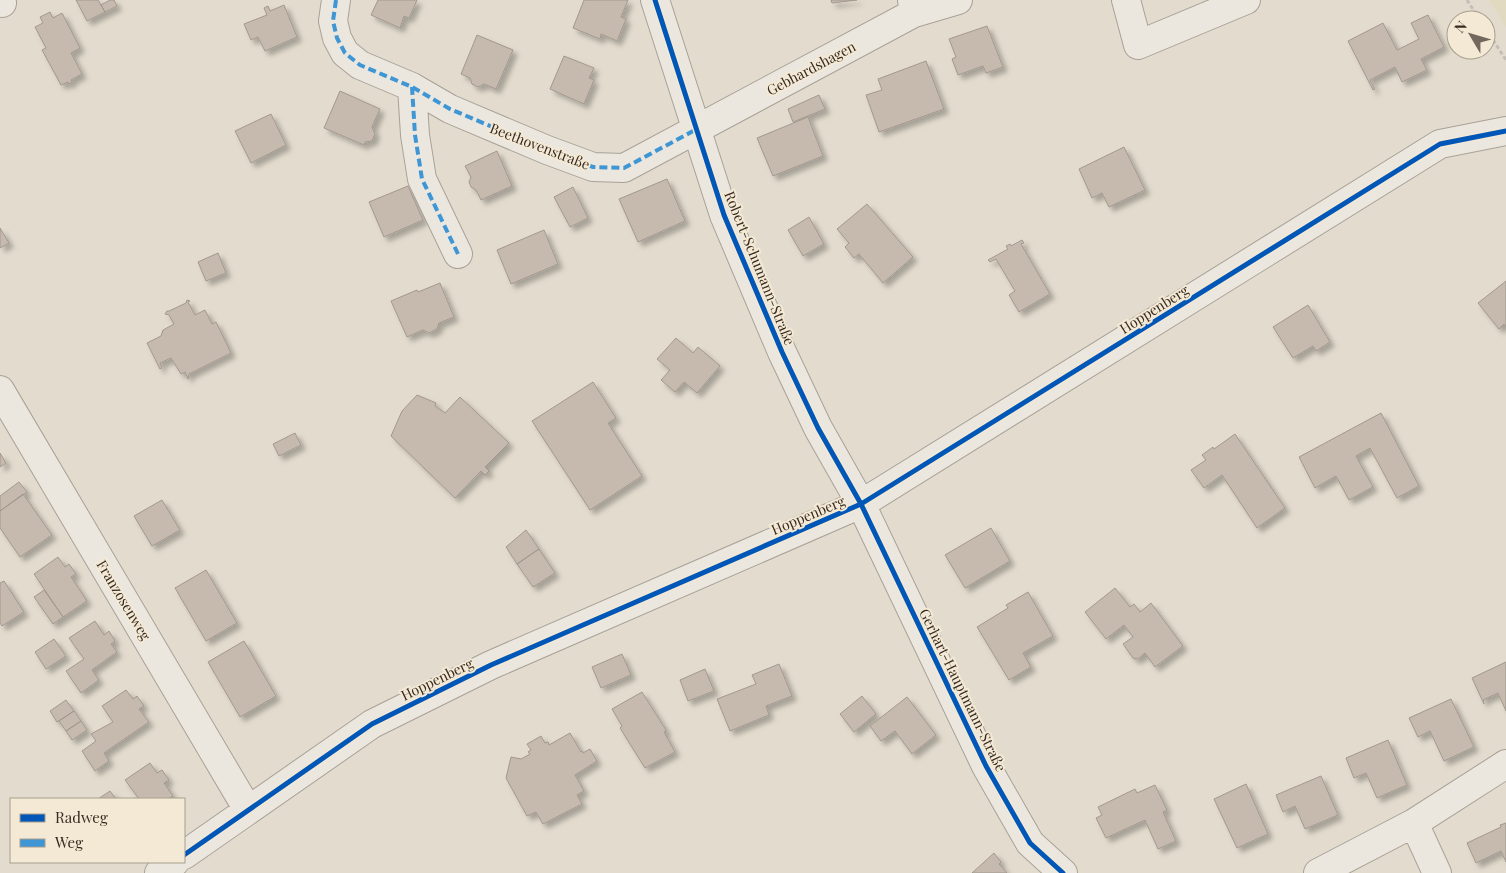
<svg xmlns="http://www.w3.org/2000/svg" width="1506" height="873" font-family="'Playfair Display',serif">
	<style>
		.farmland { fill: #e1d9c0 }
		.building { fill: #c6baaf; stroke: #a3988d; filter: url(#shadow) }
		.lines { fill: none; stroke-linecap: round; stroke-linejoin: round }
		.minor-casing { stroke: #a8a197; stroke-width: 30 }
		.path { stroke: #c4beb6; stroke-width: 3; stroke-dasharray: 4 2.5; stroke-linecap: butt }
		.minor { stroke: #ebe7df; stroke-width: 28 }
		.quiet { stroke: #3e96d5; stroke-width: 4; stroke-dasharray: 8 4; stroke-linecap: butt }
		.cycleway-casing { stroke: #f3e9d5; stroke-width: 8 }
		.cycleway { stroke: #0057b8; stroke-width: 5 }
		.labels { text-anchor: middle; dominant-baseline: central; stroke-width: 4; stroke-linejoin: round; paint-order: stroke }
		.street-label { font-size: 14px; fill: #362a20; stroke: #f3e9d5 }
	</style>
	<defs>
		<filter id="shadow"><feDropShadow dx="4.5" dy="4.5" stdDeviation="2.5" flood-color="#0004"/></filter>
	</defs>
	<rect width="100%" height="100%" fill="#e3dcce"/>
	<path class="farmland" d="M1489,0H1506V27Z"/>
	<path class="building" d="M76,0H98L105,12L87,21Z
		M110,0H114L117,6L105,12L101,5Z
		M378,0H417L409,18L404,16L400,28L371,15Z
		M584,0H628L621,17L626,19L617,41L601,34L600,39L573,28Z
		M831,0H857L832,3Z
		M284,5L297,37L265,51L258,37L251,40L244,24L267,15L264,8L268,6L270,11Z
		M50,12L53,18L62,13L80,48L71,53L82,74L71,80L72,82L69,84L68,82L61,85L42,50L46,48L35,27L43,23L40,17Z
		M1428,15L1444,47L1421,59L1427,70L1402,82L1395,67L1370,80L1375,89L1373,90L1348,41L1383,23L1397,50L1419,39L1411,23Z
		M987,26L1003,67L986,73L983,66L958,75L952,59L956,57L949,39Z
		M477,35L513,50L496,89L484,84L478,87L472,84L470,78L461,74Z
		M564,56L594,68L589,78L594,80L584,104L550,89Z
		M926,61L944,109L879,132L866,95L882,90L878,79Z
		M340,91L380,109L372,127L375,134L372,141L365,142L364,145L324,128Z
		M819,95L825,109L793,122L788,109Z
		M271,114L286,145L251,163L235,131Z
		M808,117L823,156L773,176L757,138Z
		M1124,147L1145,190L1109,207L1102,193L1092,198L1079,169Z
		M497,151L512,186L481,200L476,190L471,187L469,182L471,177L465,166Z
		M667,179L685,221L638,242L619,199Z
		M408,186L423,220L384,237L369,202Z
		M573,187L588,218L570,227L554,197Z
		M867,204L913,257L883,283L859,254L854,258L845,247L849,243L837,229Z
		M809,217L824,244L803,256L788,230Z
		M0,228L9,243L0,248Z
		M544,230L558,264L511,284L497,250Z
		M1022,240L1024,243L1021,244L1050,294L1019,312L1009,295L1015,291L996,259L990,262L988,260L1008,249L1006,246L1010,244L1011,246Z
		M218,253L226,273L206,281L198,262Z
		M1506,281V327L1504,324L1499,329L1478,303Z
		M440,283L454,317L439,323L437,329L429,333L423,330L407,337L391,301L417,290L418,292Z
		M187,300L190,301L188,302L195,315L205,310L212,324L216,322L231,353L189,374L188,379L185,372L181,374L171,358L160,363L162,368L160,369L147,343L161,336L163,330L174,324L169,315L165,314L167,311H169L186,303Z
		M1308,305L1330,342L1316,351L1313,346L1293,358L1273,327Z
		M676,338L693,353L698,347L720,366L697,393L684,382L675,392L661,380L670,370L657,359Z
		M593,382L616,418L608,423L642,476L590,510L532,421Z
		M417,395L436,403L435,406L445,413L460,397L509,443L485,467L489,471L485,475L481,471L455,498L391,436L402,411Z
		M1381,413L1419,486L1397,498L1370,448L1356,456L1373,487L1349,500L1336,476L1315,488L1299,457Z
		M295,433L301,445L279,456L273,444Z
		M1235,434L1285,508L1257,528L1222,475L1204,488L1191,470L1206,460L1202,455L1213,447L1214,449Z
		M0,453L6,463L0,467Z
		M19,482L27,492L0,511V496Z
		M23,494L52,535L20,557L0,528V511Z
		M162,500L180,530L152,546L134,516Z
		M991,528L1010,561L965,588L945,555Z
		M526,530L539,549L517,564L506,547Z
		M539,549L555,573L533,587L517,564Z
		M58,557L65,567L69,564L76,574L71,577L87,601L63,617L34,574Z
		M206,570L237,623L206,641L175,588Z
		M4,581L24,612L2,626L0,623V583Z
		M1115,588L1130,607L1134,604L1140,612L1151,603L1183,646L1155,667L1145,653L1138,659L1133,658L1123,644L1133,637L1124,625L1106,639L1085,612Z
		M44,590L63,617L53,624L34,597Z
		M1028,592L1053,636L1023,653L1031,667L1009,680L977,627L1008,608L1006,605Z
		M95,621L104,635L109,631L115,641L111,644L117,652L92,670L99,680L81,693L66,671L84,659L69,638Z
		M54,639L66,656L46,669L35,652Z
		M244,641L276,696L240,717L208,662Z
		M622,654L631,675L601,688L592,667Z
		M1506,662V711L1498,693L1483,700L1484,704L1472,678Z
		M779,664L792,696L766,706L769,715L730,731L717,699L756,684L752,675Z
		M705,669L714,691L688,701L680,680Z
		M126,690L133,699L137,696L144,706L139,709L149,722L104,753L109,761L95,771L82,751L96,741L91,734L113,722L102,706Z
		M642,692L666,730V731L664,732L675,752L645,768L620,728L622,726L612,709Z
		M862,696L876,714L854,732L840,714Z
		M907,697L936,735L912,754L895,731L881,741L870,726Z
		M1451,699L1474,747L1444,761L1430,731L1418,737L1409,718Z
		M66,700L74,711L57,722L50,711Z
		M74,711L81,721L66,731L59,721Z
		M81,721L87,730L72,740L66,731Z
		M570,733L581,752L582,751L583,753L590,749L597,761L575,775L584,791L577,795L582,804L543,824L536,812L527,816L506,778L511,757L521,759L530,754L528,752L531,750L527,744L541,736L545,743L548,742L549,745Z
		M1388,740L1407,785L1377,798L1366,773L1354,778L1346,758Z
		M150,763L157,773L162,770L169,780L164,783L173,796L168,799H139L125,780Z
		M1321,776L1338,815L1305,829L1295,806L1283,812L1276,795Z
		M1246,784L1268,834L1237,848L1214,799Z
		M1155,785L1167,810L1163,812L1176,841L1158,849L1145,820L1106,838L1096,818L1102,815L1098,807L1135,789L1137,793Z
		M110,791L116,799H98Z
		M1506,823V862L1501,851L1476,863L1467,843L1501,827L1500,825Z
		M994,853L1001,862L999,864L1007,873H972Z"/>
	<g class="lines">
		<g class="minor-casing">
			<path id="minor" d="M0,0L2,3
				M336,0L333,21L337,38L345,53L360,65L412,87L450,109L547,150L593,167L624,168L914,13L912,0
				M655,0L724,215L782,352L818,428L861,504L986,766L1030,843L1063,873
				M1126,0L1138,45L1246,0
				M914,13L958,0
				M412,87L415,135L422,179L458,254
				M0,390L248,810
				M1414,823L1437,873
				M184,855L372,724L491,665L861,504L1440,144L1506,131
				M159,873L175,862
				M1318,873L1414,823L1506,764"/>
		</g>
		<path class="path" d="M1467,0L1480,20
			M1486,29L1506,60"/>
		<use href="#minor" class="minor"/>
		<path class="quiet" d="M336,0L333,21L337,38L345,53L360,65L412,87L450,109L547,150L593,167L624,168L697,129
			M412,87L415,135L422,179L458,254"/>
		<g class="cycleway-casing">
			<path id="cycleway" d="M655,0L724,215L782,352L818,428L861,504L986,766L1030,843L1063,873
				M184,855L372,724L491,665L861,504L1440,144L1506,131"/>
		</g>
		<use href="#cycleway" class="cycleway"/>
	</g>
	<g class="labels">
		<g class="street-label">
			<text transform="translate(811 68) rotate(-28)">Gebhardshagen</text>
			<text transform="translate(540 146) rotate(21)">Beethovenstraße</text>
			<text transform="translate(760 268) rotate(68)">Robert-Schumann-Straße</text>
			<text transform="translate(1154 309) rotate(-32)">Hoppenberg</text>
			<text transform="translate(808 515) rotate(-23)">Hoppenberg</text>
			<text transform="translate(124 600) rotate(59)">Franzosenweg</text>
			<text transform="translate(437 679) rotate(-26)">Hoppenberg</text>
			<text transform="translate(963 690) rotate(64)">Gerhart-Hauptmann-Straße</text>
		</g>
	</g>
	<rect x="10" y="798" width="175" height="65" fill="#f3e9d5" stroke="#a79d8d"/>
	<rect x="20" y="814" width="25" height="8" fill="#0057b8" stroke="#a79d8d"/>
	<text x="55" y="823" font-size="15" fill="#362a20">Radweg</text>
	<rect x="20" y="839" width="25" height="8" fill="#3e96d5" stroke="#a79d8d"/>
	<text x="55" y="848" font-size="15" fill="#362a20">Weg</text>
	<g transform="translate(1471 35) rotate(308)"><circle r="24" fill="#f3e9d5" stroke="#a79d8d"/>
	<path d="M0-4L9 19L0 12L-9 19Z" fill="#73685d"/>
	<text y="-8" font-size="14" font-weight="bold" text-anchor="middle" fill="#362a20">N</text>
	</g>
</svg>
